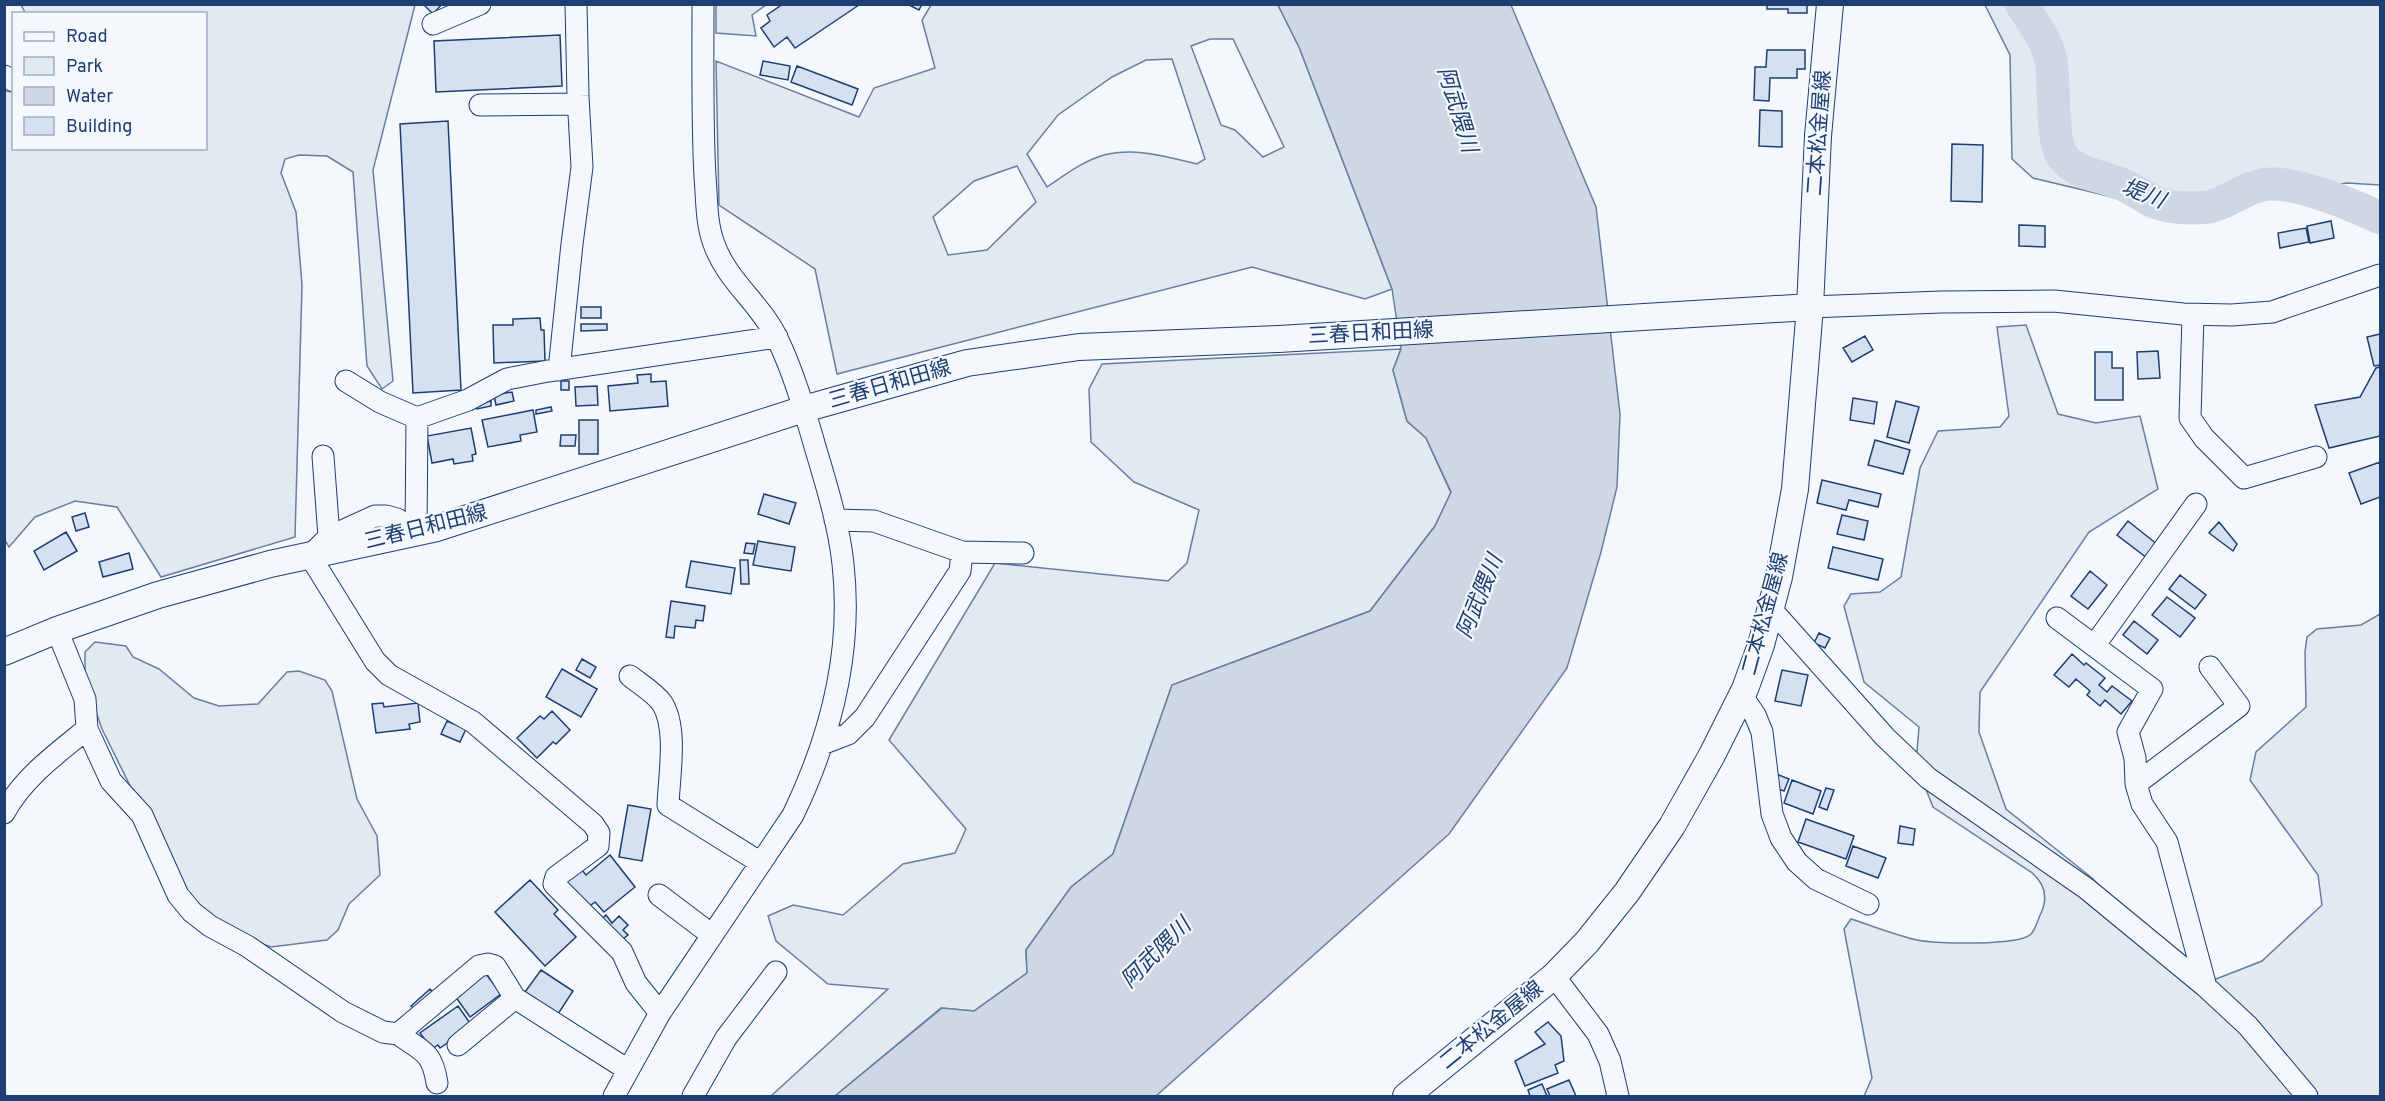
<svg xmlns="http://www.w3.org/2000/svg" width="2385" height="1101" font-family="Overpass,'Noto Sans JP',sans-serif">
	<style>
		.green { fill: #e3e9f0; stroke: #687fa3; stroke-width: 1.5; fill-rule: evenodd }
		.water { fill: #cfd7e4; stroke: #687fa3; stroke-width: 1.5 }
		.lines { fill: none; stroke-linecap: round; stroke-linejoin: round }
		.river { stroke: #cfd7e4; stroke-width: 33 }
		.building { fill: #d5e0f0; stroke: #1d3f73; stroke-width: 1.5 }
		.minor-casing { stroke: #1d3f73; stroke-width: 23 }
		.major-casing { stroke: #1d3f73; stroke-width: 28 }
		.minor { stroke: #f4f7fb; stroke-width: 21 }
		.major { stroke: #f4f7fb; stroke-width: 26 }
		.labels { text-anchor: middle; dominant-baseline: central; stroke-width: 4.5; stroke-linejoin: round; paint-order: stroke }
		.street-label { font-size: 21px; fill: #1d3f73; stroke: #f4f7fb }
		.water-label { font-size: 22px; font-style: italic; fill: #1d3f73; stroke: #f4f7fb }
	</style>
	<rect width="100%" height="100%" fill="#f4f7fb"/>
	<path class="green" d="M21,5H415L373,170L393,381L382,389L367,366L353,172L327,156L299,155L285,159L281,173L296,212L302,285L295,537L161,577L117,507L75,501L35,517L9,547L5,540V91L13,92L14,148H206V14H26Z
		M716,5H766L752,15L756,36L716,33Z
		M931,5H1278L1299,47L1392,289L1365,299L1252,267L837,374L815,269L719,205L716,61L859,117L874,88L935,68L922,20ZM1210,39H1233L1284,147L1263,157L1235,130L1221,125L1191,46ZM1172,59L1205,159L1197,164C1168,157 1135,147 1104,155C1083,161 1065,175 1047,187L1027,154L1058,115L1112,77L1146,60ZM1017,166L1036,202L987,250L948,255L933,217L974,181Z
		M1985,5H2380V185L2347,183L2175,212L2033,178L2012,159L2010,55Z
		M2026,325L2058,414L2096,423L2140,416L2158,489L2089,532L1980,692L1979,732L2006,809L2092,878L2193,988L2262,961L2322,905L2318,875L2250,780L2256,752L2306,707L2305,652L2307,637L2317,629L2361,625L2380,614V1096H1864L1872,1078L1844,929L1851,919C1873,926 1895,935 1917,940C1934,944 2020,946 2031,934C2036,929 2038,919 2041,913C2049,896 2044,883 2031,872L1933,807L1916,764L1919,727L1864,682L1844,606L1851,594L1880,592L1901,577L1920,468L1938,431L2000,427L2009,416L1997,327Z
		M1401,349L1393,370L1407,421L1426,438L1451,493L1435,526L1370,611L1172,685L1113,854L1071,887L1026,950L1027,973L974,1011L941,1008L835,1096H771L888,989L828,984L776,941L768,916L793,905L843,915L903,864L955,853L966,829L889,740L995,563L1168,581L1187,563L1199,510L1134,482L1091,442L1089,389L1102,364Z
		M95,642L126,646L133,657L159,669L194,698L219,706L258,704L287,672L299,671L325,680L332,691L357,799L377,836L380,875L349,904L338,930L327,940L271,947L230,932L180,887L102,729L85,680V652Z"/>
	<path class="water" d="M1278,5H1511L1596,207L1620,414L1617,487L1601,552L1567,668L1449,834L1156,1096H835L942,1008L974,1011L1027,973L1026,950L1071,887L1113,854L1172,685L1370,611L1435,526L1451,492L1426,438L1407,421L1393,370L1401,349L1392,289L1299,47Z"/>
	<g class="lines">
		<path class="river" d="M2021,4C2032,20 2045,38 2050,56C2056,79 2050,139 2062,155C2074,174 2099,175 2118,183C2131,187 2142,196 2154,202C2171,208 2191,209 2208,207C2231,203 2247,184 2272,184C2303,184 2353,205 2380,218"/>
	</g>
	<path class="building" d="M427,4H442L433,14L425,6Z
		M783,4H858L859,5L795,48L787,37L774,47L761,28L770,21L767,15Z
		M907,4H922L919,10Z
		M1767,4H1807V13H1788V9H1767Z
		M560,35L562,86L436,92L434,41Z
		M1767,50H1805V69H1797V78H1770L1769,101L1754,100L1755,67H1766Z
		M763,61L790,66L788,80L760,75Z
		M797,66L858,89L852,105L791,82Z
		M1760,110L1782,111V147L1759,146Z
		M448,121L461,390L413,393L400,124Z
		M1952,144L1983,145L1982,202L1951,201Z
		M2331,221L2334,238L2310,243L2307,226Z
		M2019,225L2045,226V247L2019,246Z
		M2306,228L2309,242L2280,248L2278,233Z
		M581,307H601V318H581Z
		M540,318L541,330H544L545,361L494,363L493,325H513V319Z
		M581,324H607V330L581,331Z
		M2380,334V365L2374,366L2367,337Z
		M1865,336L1873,350L1852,362L1843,348Z
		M2158,351L2160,378L2138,379L2137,352Z
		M2095,352H2112V368H2123V400H2095Z
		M2380,367V436L2329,448L2315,405L2360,397L2376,368Z
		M651,374V382L666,381L668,406L610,411L608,386L638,383L637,375Z
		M561,381H569V390H561Z
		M597,386L598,405L576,406L575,387Z
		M512,392L514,401L496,405L494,395Z
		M1853,398L1877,402L1874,424L1850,420Z
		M491,401V406L477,409L475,404Z
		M1896,401L1919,407L1909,443L1887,437Z
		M551,407L552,411L536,414V410Z
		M533,410L537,432L520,435L521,441L488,447L482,420Z
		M579,420H598V454H579Z
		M471,428L476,454L472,455L473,461L454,464L453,459L432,463L427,436Z
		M561,435H576L575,446H560Z
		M1875,440L1910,450L1903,474L1868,465Z
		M2380,462V497L2361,504L2349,473Z
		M1822,480L1881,494L1878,507L1849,500L1846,510L1817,503Z
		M764,494L796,503L789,524L758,514Z
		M85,513L89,527L76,531L72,517Z
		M1842,515L1868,521L1864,540L1837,534Z
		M2128,521L2158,545L2147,558L2117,535Z
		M2219,522L2237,544L2233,551L2209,533Z
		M66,532L77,551L44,570L34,551Z
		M758,541L795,547L791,571L753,565Z
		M746,543L755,544L753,554L744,553Z
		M1833,547L1883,559L1878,580L1828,568Z
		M129,553L133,569L103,577L99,562Z
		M740,560H748L749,584H741Z
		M691,561L735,568L731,594L686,587Z
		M2090,571L2107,585L2088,609L2071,596Z
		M2180,575L2206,595L2195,609L2169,589Z
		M2167,597L2195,618L2180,637L2152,615Z
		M671,601L705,606L703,621L696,620L695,628L675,626L674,638L666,637Z
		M2134,621L2158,640L2147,654L2123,635Z
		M1819,633L1830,638L1825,648L1814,643Z
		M2072,654L2084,665L2086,663L2105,678L2099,685L2107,692L2112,686L2132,701L2121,714L2105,700L2100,706L2087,695L2090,691L2076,679L2069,687L2054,675Z
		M582,659L596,667L590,678L576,670Z
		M562,669L597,689L581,717L546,697Z
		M1782,670L1808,675L1801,706L1775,701Z
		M383,703L384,707L418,703L420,722L409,724L410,729L376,733L372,704Z
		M552,711L570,730L556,744L553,742L537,758L517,738L540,716L544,719Z
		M447,721L466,729L460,742L441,734Z
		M1776,774L1789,779L1784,791L1771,786Z
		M1792,780L1821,791L1813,814L1784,803Z
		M1826,788L1834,790L1827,810L1819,807Z
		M628,805L651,809L642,861L619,857Z
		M1806,819L1854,836L1846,859L1798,842Z
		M1900,826L1915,829L1913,845L1898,843Z
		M1853,846L1886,858L1878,878L1846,866Z
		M610,855L635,887L604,912L595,902L586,909L565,883L582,870L586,875Z
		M530,880L558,910L554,914L576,937L545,966L495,912Z
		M606,915L612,923L619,916L628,925L623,930L628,935L623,939L602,919Z
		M541,970L573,991L558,1014L525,992Z
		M486,974L501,994L470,1017L455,996Z
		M430,989L434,994L416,1011L411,1006Z
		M458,1006L472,1026L440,1048L438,1045L432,1049L420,1033Z
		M1548,1022L1561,1036L1564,1061L1555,1065L1558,1073L1525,1086L1515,1061L1545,1044L1535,1032Z
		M1569,1080L1576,1096H1550L1547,1089Z
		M1542,1084L1547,1096H1530L1528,1090Z"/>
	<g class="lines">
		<g class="minor-casing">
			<path id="minor" d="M433,24L480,4
				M4,76L14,81
				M480,105L578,104
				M1810,307L1941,302L2054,301L2183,314L2232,315L2272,312L2380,275
				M2193,315L2190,418L2204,438L2244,478L2316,457
				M559,370L572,244L582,167L578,96L576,4
				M346,381L380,402L417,418L468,400L507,379L548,371L777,337
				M323,456L329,537
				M835,520L874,521L962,552L1023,553
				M416,533L397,519L386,516H375L329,537L310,556L375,661L389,675L473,722L593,824L599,833L598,846L556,877L554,884L622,952L636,983L660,1013
				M416,533L417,418
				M1770,608L1885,737L1928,778L2087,889L2206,987L2248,1026L2307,1096
				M2057,618L2152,689L2128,732L2135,758L2136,784L2142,804L2167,842L2206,987
				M57,630L85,699L87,729L111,781L142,815L178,895L192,912L210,926L247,946L343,1012L383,1032L398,1034L479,966L488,964L495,966L515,998L628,1070
				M2094,646L2196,504
				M630,676C640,684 655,693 662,703C678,728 669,776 668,805L761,863
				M1742,696L1755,715L1762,732L1772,814L1781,838L1797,862L1816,879L1868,904
				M822,744L848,734L865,717L960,571L962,552
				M2136,784L2239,706L2210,667
				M4,813C23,778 56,754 87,729
				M659,895L712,935
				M1554,976L1598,1034L1610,1061L1618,1096
				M398,1034C423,1052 432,1051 437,1083
				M458,1045L515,998
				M614,1096L660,1013L793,815C831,736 853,653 843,564C839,526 827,487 816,450C805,412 794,373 777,338C761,304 727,281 714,244C706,223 707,200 705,177C702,120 703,62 703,4
				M693,1096L726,1038L776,972"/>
		</g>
		<g class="major-casing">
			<path id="major" d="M4,652L57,630L158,595L270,564L437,528L804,409L967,363L1079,347L1279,339L1810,307
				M1406,1096L1554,976L1587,942L1627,892L1672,826L1712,755L1745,689L1761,645L1779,577L1795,489L1810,307L1818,136L1830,4"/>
		</g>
		<use href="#minor" class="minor"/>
		<use href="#major" class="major"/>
	</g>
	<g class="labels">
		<g class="street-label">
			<text transform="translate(1820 133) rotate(-86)">二本松金屋線</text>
			<text transform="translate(1371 334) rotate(-3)">三春日和田線</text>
			<text transform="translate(890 385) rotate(-16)">三春日和田線</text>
			<text transform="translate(426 528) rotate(-14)">三春日和田線</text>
			<text transform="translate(1766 614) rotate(-75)">二本松金屋線</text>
			<text transform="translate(1492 1026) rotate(-39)">二本松金屋線</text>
		</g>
		<g class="water-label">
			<text transform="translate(1456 110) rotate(73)">阿武隈川</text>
			<text transform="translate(2143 195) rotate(21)">堤川</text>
			<text transform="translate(1481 597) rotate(-68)">阿武隈川</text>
			<text transform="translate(1157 954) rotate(-45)">阿武隈川</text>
		</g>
	</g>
	<rect width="2385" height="1101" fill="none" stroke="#1d3f73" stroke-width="12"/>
	<rect x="12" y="12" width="195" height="138" fill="#f4f7fb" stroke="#9eadc5" stroke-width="1.5"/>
	<rect x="24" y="32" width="30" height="9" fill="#f4f7fb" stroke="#9eadc5" stroke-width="1.5"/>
	<text x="66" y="42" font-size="18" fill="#1d3f73">Road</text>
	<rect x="24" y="57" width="30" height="18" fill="#e3e9f0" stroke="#9eadc5" stroke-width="1.5"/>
	<text x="66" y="72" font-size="18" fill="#1d3f73">Park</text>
	<rect x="24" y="87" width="30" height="18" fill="#cfd7e4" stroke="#9eadc5" stroke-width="1.5"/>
	<text x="66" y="102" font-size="18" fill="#1d3f73">Water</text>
	<rect x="24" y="117" width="30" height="18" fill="#d5e0f0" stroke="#9eadc5" stroke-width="1.5"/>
	<text x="66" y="132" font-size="18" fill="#1d3f73">Building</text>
</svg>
